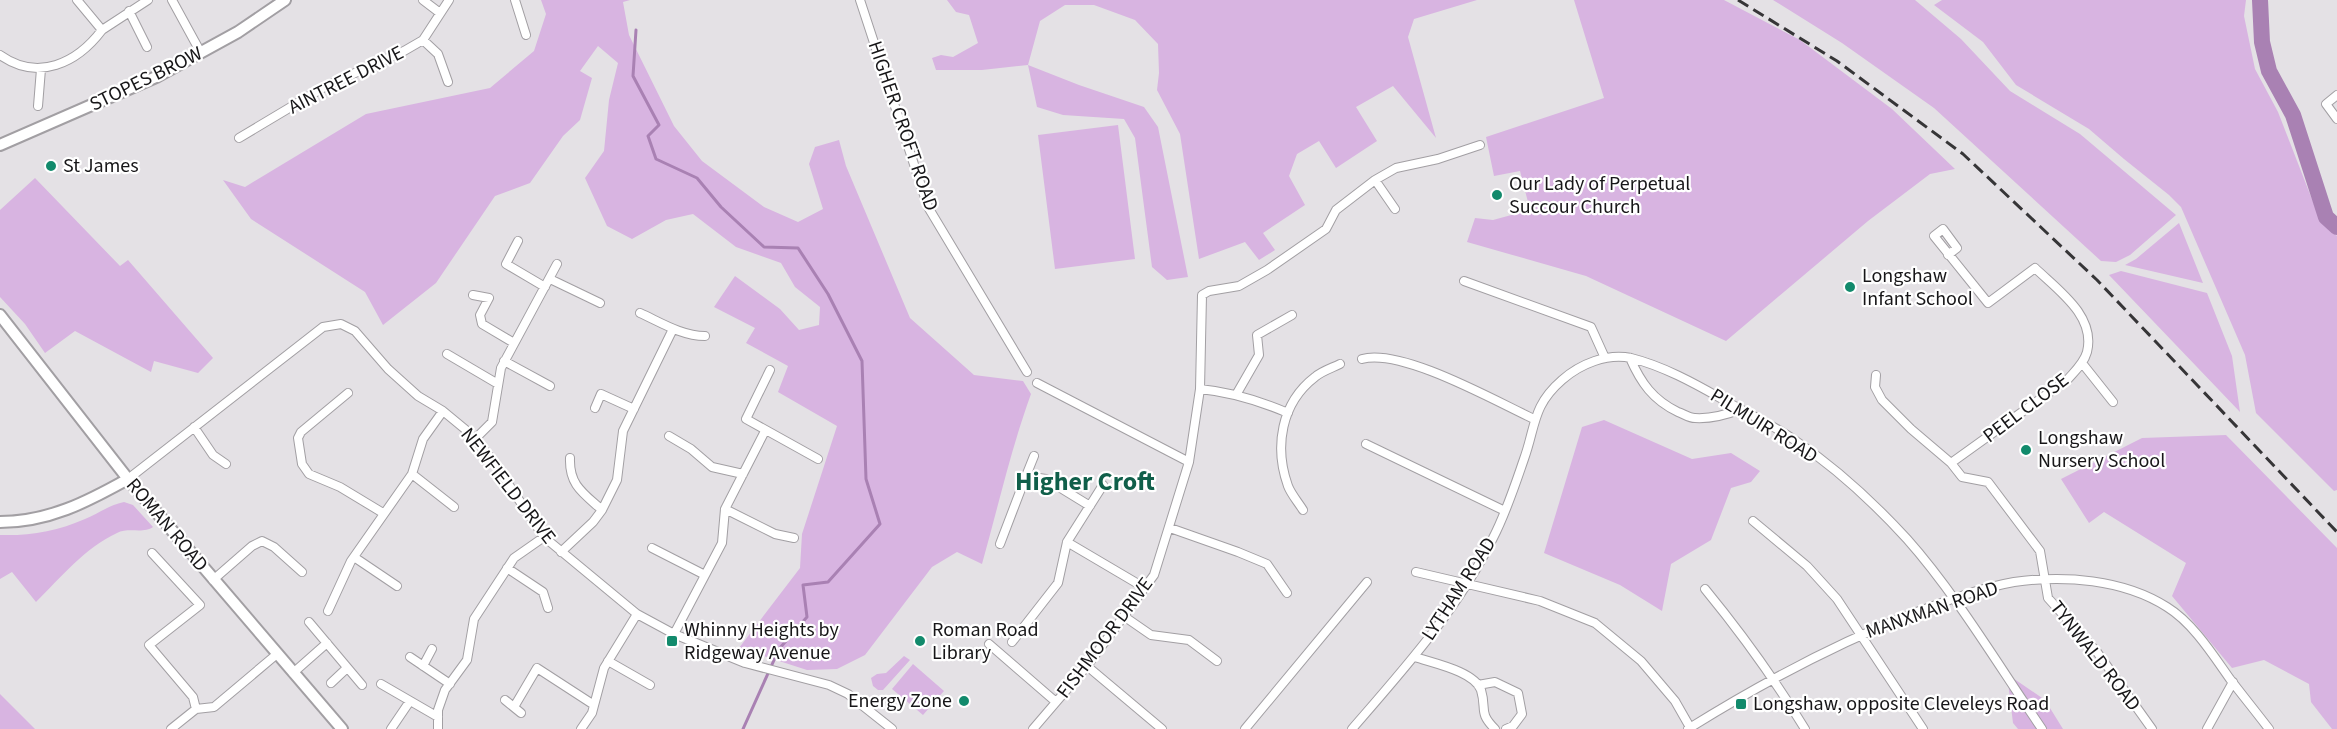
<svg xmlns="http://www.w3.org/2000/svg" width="2337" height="729" font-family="'Source Sans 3',sans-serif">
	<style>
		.green { fill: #d8b4e1 }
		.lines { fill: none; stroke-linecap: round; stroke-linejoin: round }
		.stream { stroke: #a981b3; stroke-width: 3 }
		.river { stroke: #a981b3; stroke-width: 16 }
		.street-casing { stroke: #a29fa3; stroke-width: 10 }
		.secondary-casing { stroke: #a29fa3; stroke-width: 14 }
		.street { stroke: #fff; stroke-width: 8 }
		.secondary { stroke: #fff; stroke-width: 10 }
		.rail { stroke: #363537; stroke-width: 3; stroke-dasharray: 12 6; stroke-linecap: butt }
		.poi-dot { fill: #128a6c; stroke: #fff; stroke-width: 2 }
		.labels { text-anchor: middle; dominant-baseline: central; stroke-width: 4.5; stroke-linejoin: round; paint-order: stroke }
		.street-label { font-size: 20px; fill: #171618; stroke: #fff }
		.poi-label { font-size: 20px; fill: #171618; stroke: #fff; text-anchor: start }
		.district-label { font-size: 26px; font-weight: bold; fill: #105f4a; stroke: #fff }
	</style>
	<rect width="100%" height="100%" fill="#e4e1e5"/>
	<path class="green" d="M541,0H630L623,2L629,35L674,126L702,161L764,207L798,222L823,209L809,164L815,147L839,140L846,166L910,318L974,375L1023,381L1031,394C1011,449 998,507 982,564L957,552L932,567L865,655L837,669L807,670L739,648L800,568L802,534L837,426L778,392L788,366L746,343L755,328L714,307L735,276L780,309L799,330L819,325L820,307L795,287L781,263L736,247L693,214L666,220L632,239L607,226L585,178L604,151L609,100L618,63L598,46L580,71L592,78L580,120L563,136L530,183L495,196L436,283L383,325L365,292L251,219L223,180L245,187L366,114L490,88L534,51L546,14Z
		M947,0H1477L1414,19L1408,37L1436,138L1393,86L1356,107L1377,141L1336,168L1319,141L1297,154L1289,176L1305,205L1263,233L1275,250L1259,260L1245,242L1199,259L1180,134L1157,90L1159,73L1158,44L1135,20L1094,5H1065L1040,21L1028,65L1079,85L1144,107L1158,127L1188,277L1167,280L1152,267L1135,138L1124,119L1063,115L1037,107L1028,65L982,70H936L932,58L941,55L953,57L978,43L969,15L956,12Z
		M1574,0H1724L1800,40L1892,109L1955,169L1930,174L1868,221L1726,341L1586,276L1467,242L1475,218L1493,220L1530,210L1520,171L1494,176L1486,137L1604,98Z
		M1773,0H1915L1961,39L2010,91L2080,134L2176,215L2130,255L2116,262L2101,261L1934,108L1842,43Z
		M1942,0H2246L2244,16L2255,69L2278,112L2320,220L2337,236V490L2334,491L2256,413L2245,355L2181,207L2169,195L2124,159L2089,129L2016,85L1983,42L1934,5Z
		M1118,125L1135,259L1055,269L1038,135Z
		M35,178L120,266L128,260L213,358L198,373L154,361L151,372L75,331L45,353L25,324L0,297V210Z
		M2179,223L2203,283L2125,265L2136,259Z
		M2121,271L2207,293L2232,356L2240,412L2109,275Z
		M1604,420L1692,459L1731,453L1760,471L1751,482L1731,488L1711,540L1671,564L1662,611L1620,585L1544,553L1582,427Z
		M2226,435L2337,548V729H2332L2311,702L2309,684L2264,660L2232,668L2172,596L2186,563L2104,512L2089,523L2061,479L2142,438Z
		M124,502L133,505L153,527C144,534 128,527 117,533C85,548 61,577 36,602L12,572L0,579V535C29,536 58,531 85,519C98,514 109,505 124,502Z
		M904,656L910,660L883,690H878L873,686L871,678L877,674L886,673Z
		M913,664L944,691L923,715L892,689Z
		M2007,674L2045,700L2063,729H2018L2013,723Z
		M0,694L35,729H0Z"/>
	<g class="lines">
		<path class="stream" d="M636,30L633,76L659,125L648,136L656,159L697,178L721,207L764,247L798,248L828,294L862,361L866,479L880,524L828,582L803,585L807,617L779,649L743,729"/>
		<path class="river" d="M2260,0L2262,42L2269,71L2293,115L2326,217L2337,227"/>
		<g class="street-casing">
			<path id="street" d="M77,0L102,30L148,0
				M172,0L201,53
				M423,0L440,13
				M515,0L526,35
				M860,0L928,207L1027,372
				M129,11L147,47
				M423,40L438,54L448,82
				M0,55C38,82 77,63 102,30
				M2337,95L2326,104L2337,119
				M38,106L41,69
				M239,138L326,86L404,51L423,40L449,0
				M1375,180L1395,209
				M518,241L506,264L545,287
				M1948,255L1957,248L1943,229L1934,236L1988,303L2035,268C2058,290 2096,316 2087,352C2084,363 2075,371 2068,379L1951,463
				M550,279L600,303
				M1464,281L1591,327L1605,358
				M473,295L489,298L480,315L482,324L514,343
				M640,313C660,322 682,336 705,336
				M447,354L498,384
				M1630,358C1641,383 1653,400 1678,412C1684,414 1689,418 1695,418C1712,419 1726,415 1741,409
				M1362,359C1402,348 1495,401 1534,419
				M504,361L550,386
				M2082,363L2113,402
				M770,370L746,419L818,459
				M1876,375L1875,387L1882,400L1911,429L1951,463L1962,477L1988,482L2040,551L2048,598L2097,652L2152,729
				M1037,383L1189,462
				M1200,389C1231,392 1260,401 1288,413
				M348,393L301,432L298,438L302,464L309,474L340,487L383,513
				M1236,395L1259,355L1257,335L1292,315
				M595,408L601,394L634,409
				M194,427L213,455L226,464
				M669,436L691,449L712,467L743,474
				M475,439L492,422L501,368L557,264
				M1366,444L1505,511
				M1034,456L1026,476L1046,479L1090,506
				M570,458C569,485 583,493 602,510
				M412,474L454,507
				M128,479L323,327L341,324L355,331L388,369L418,396L443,411L466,430L490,457L544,537L637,614L674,634L745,663L829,685L848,694L892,729
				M1103,485L1067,542L1145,588
				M725,509L775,534L794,538
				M1303,510C1298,502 1291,494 1288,486C1274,447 1281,403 1315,377C1322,371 1332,368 1340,364
				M1753,521L1807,566L1837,599L1923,729
				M1170,528L1238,552L1267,564L1287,593
				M1000,544L1026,476
				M652,548L705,575
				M561,552L593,522L602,510L617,480L623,431L673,329
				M152,553L200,605L149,645L193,697L196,709
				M354,557L397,586
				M507,568L543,592L548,608
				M1416,572L1540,601L1595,623L1641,661L1675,701L1691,729
				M213,580L252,546L262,541L274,547L302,572
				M1705,589C1742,634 1775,680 1805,729
				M328,611L351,561L412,474L423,439L443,411
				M1125,617L1151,635L1189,640L1217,661
				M309,622L362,685
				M674,634L722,543L725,509L765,431
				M1012,642L1058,583L1067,542
				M989,644L1056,702
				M410,657L450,684
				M1415,657C1432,663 1474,671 1481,690C1487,710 1478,712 1495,729
				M608,661L650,685
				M423,666L432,649
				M1087,666L1162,729
				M293,673L327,643
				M331,683L347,668
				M381,684L438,717
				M1478,685L1495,682L1518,693L1522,714L1513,726L1506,729
				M505,700L521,713
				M514,707L537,668L594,705
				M171,729L196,709L214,707L277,654
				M391,729L410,701
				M438,729V710L445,690L467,660L474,619L514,558L544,537
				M581,729L592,713L604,668L637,614
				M1033,729L1087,666L1154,575L1189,462L1200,389L1202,295L1209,291L1239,286L1267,270L1326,229L1336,210L1375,180L1396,168L1438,159L1480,145
				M1245,729L1367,582
				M1352,729C1404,669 1458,609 1493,538C1506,513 1515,485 1524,459C1536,426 1532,406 1562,380C1580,364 1607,353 1631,358C1663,366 1694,383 1722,399C1747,413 1773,425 1796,441C1836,468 1874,503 1907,539C1956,594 2000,668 2042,729
				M1688,729C1760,684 1835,644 1914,613C1946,601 1980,588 2014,582C2064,575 2123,579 2167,607C2193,623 2213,655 2230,679C2243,696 2256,712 2269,729
				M2207,729L2233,682"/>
		</g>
		<g class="secondary-casing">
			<path id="secondary" d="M0,145L156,77L238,32L285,0
				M0,315L128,479L342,729
				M0,522C48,522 87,502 128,479"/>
		</g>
		<use href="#street" class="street"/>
		<use href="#secondary" class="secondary"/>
		<path class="rail" d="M1738,0L1837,61L1963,154L2097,280L2337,532"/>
	</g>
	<g class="poi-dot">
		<circle cx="51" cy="166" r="6"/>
		<circle cx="1497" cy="195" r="6"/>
		<circle cx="1850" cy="287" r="6"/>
		<circle cx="2026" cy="450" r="6"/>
		<rect x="666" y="635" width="12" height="12" rx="3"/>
		<circle cx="920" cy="641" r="6"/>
		<circle cx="964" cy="701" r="6"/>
		<rect x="1735" y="698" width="12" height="12" rx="3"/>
	</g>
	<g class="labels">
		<g class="street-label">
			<text transform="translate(146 79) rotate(-26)">STOPES BROW</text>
			<text transform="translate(346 80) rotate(-27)">AINTREE DRIVE</text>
			<text transform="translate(903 126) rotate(71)">HIGHER CROFT ROAD</text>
			<text transform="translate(2026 408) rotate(-37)">PEEL CLOSE</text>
			<text transform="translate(1764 426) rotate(32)">PILMUIR ROAD</text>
			<text transform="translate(508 486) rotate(52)">NEWFIELD DRIVE</text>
			<text transform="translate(167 525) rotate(50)">ROMAN ROAD</text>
			<text transform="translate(1459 589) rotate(-57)">LYTHAM ROAD</text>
			<text transform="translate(1932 610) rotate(-19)">MANXMAN ROAD</text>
			<text transform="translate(1105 638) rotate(-53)">FISHMOOR DRIVE</text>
			<text transform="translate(2095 656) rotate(52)">TYNWALD ROAD</text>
		</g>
		<g class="poi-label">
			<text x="63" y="166">St James</text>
			<text x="1509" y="184">Our Lady of Perpetual<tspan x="1509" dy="23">Succour Church</tspan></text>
			<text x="1862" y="276">Longshaw<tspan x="1862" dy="23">Infant School</tspan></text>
			<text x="2038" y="438">Longshaw<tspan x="2038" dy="23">Nursery School</tspan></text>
			<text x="684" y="630">Whinny Heights by<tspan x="684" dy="23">Ridgeway Avenue</tspan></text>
			<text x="932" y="630">Roman Road<tspan x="932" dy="23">Library</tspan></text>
			<text x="952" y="701" text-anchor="end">Energy Zone</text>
			<text x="1753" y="704">Longshaw, opposite Cleveleys Road</text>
		</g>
		<g class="district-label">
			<text x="1085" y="481">Higher Croft</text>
		</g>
	</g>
</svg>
